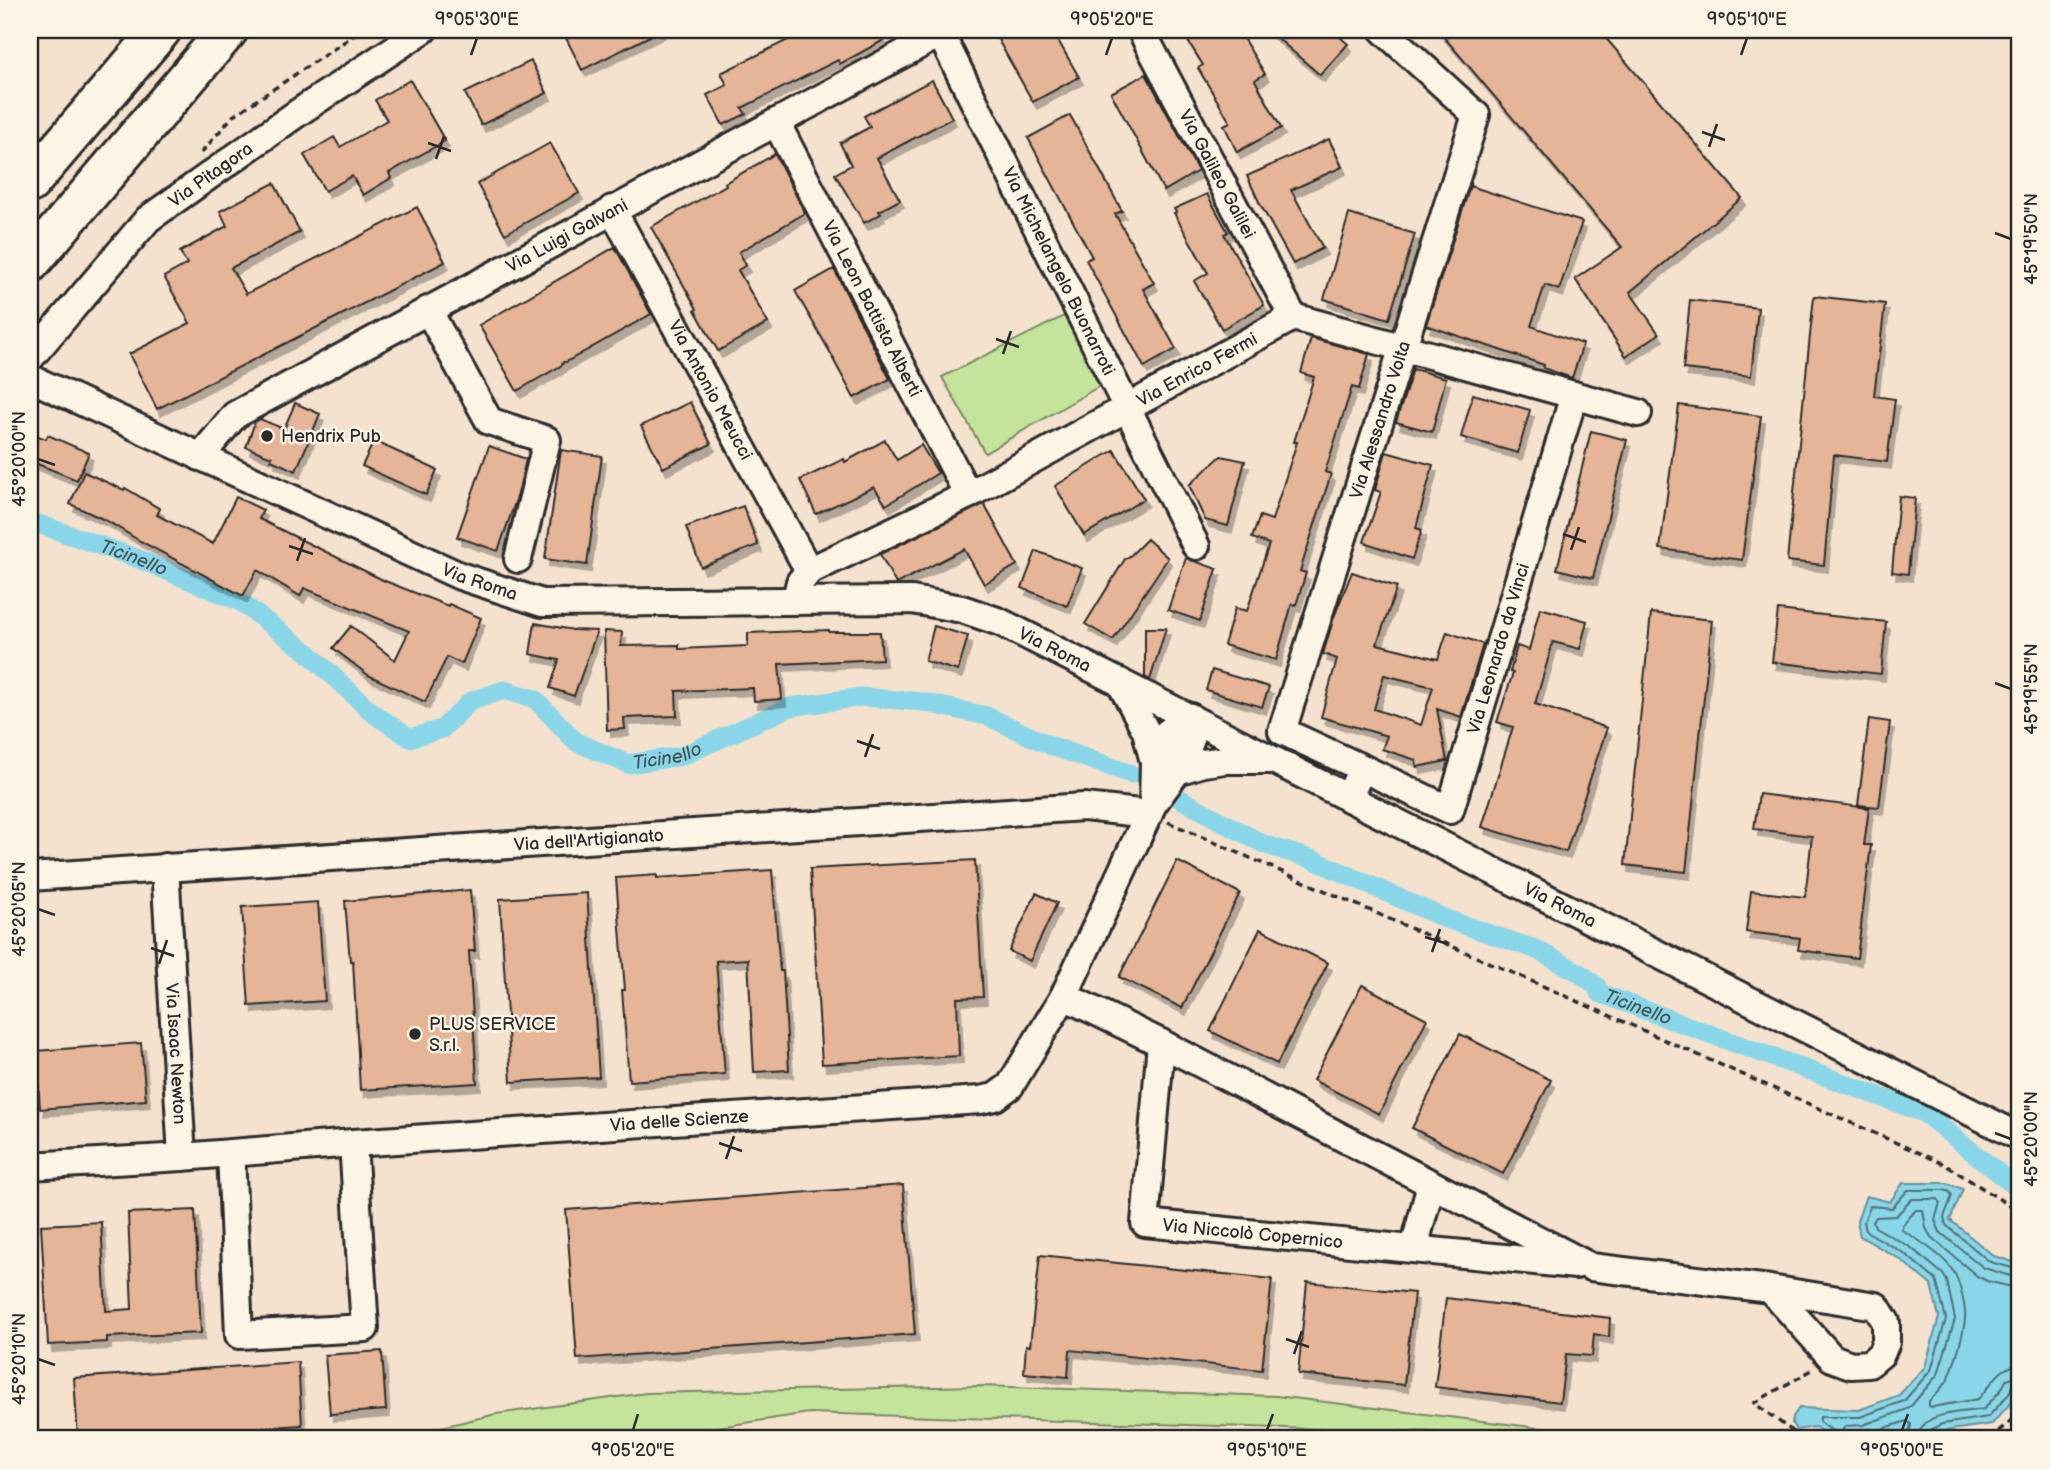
<svg xmlns="http://www.w3.org/2000/svg" width="2050" height="1469" font-family="'Balsamiq Sans',sans-serif">
	<style>
		.green { fill: #c4e49c; stroke: #788864; stroke-width: 2 }
		.water { fill: #89d6e8; stroke: #63929c; stroke-width: 2 }
		.lines { fill: none; stroke-linecap: round; stroke-linejoin: round }
		.shore { stroke: #516f77; stroke-width: 2 }
		.canal { stroke: #89d6e8; stroke-width: 19 }
		.building { fill: #e6b497; stroke: #2b2b2b; stroke-width: 2; fill-rule: evenodd; filter: url(#shadow) }
		.minor-casing { stroke: #2b2b2b; stroke-width: 32 }
		.highway-casing { stroke: #2b2b2b; stroke-width: 44 }
		.path { stroke: #2b2b2b; stroke-width: 3.5; stroke-dasharray: 7 5; stroke-linecap: butt }
		.minor { stroke: #fcf5e5; stroke-width: 26 }
		.highway { stroke: #fcf5e5; stroke-width: 38 }
		.ticks { fill: none; stroke: #2b2b2b; stroke-width: 2.5 }
		.poi-dot { fill: #2b2b2b; stroke: #fcf5e5; stroke-width: 2.5 }
		.labels { text-anchor: middle; dominant-baseline: central; stroke-width: 5; stroke-linejoin: round; paint-order: stroke }
		.street-label { font-size: 18px; fill: #2b2b2b; stroke: #fcf5e5 }
		.poi-label { font-size: 18px; fill: #2b2b2b; stroke: #fcf5e5; text-anchor: start }
		.water-label { font-size: 19px; font-style: italic; fill: #42565a; stroke: #fcf5e5 }
		.neatline { fill: none; stroke: #2b2b2b; stroke-width: 2.5 }
		.ticks-label { font-size: 18px; text-anchor: middle; fill: #2b2b2b }
	</style>
	<defs>
		<filter id="shadow"><feDropShadow dx="4" dy="7" stdDeviation="0" flood-color="#0004"/></filter>
	</defs>
	<rect width="100%" height="100%" fill="#f5e2ce"/>
	<filter id="ink" filterUnits="userSpaceOnUse"><feTurbulence type="fractalNoise" baseFrequency=".0143" numOctaves="2"/><feDisplacementMap in="SourceGraphic" scale="14" xChannelSelector="R" yChannelSelector="G"/><feConvolveMatrix kernelMatrix="1 2 1 2 8 2 1 2 1" color-interpolation-filters="sRGB"/></filter>
	<g filter="url(#ink)">
		<path class="green" d="M1064,316L1103,384L985,453L942,377Z
			M981,1386L1276,1396L1556,1430L1592,1439H1463L1437,1432L1345,1430L809,1413L642,1439H392L496,1414L646,1393Z"/>
		<path class="water" d="M1903,1183H1946L1963,1189L1950,1220L1994,1256L2020,1264V1382L2015,1398L1992,1424L1944,1431L1929,1439H1833L1815,1427L1796,1430L1792,1423L1793,1417L1799,1408L1859,1410L1899,1395L1925,1367L1939,1317L1931,1285L1901,1260L1860,1236L1857,1221L1866,1196L1890,1202Z"/>
		<g class="lines">
			<path class="shore" d="M2020,1289L1987,1281L1977,1276L1931,1237L1926,1228L1923,1210H1916L1902,1226V1230C1917,1239 1944,1256 1953,1271C1959,1279 1966,1307 1965,1318C1965,1329 1953,1371 1947,1381C1942,1388 1935,1395 1929,1401V1406L1932,1407L1978,1399C1992,1385 1998,1366 2020,1365
				M1836,1439L1834,1432L1820,1422V1417H1860L1904,1401L1931,1370L1946,1319L1936,1280L1905,1254L1866,1231L1864,1221L1870,1206L1892,1208L1908,1190H1944L1950,1192L1952,1196L1944,1217L1946,1225L1990,1262L2020,1270
				M1844,1439L1843,1429L1845,1426L1863,1425L1905,1410L1911,1406L1938,1374L1955,1319L1947,1281L1943,1274L1910,1247L1875,1227L1873,1222L1876,1217L1896,1216L1912,1199H1938L1940,1203L1935,1220L1940,1232L1984,1268L2020,1279
				M1855,1439L1857,1437L1907,1421L1911,1424L1908,1439
				M1918,1439C1920,1410 1963,1413 1984,1409L2001,1390L2007,1379L2020,1375
				M1927,1439L1929,1431L1942,1424L1988,1417L2008,1395L2012,1387L2020,1384"/>
			<g class="canal">
				<path id="s1" d="M30,521L136,558L239,601L307,652L374,714L410,738L442,729L471,701L504,690L535,699L576,742L628,764L682,756L790,707L862,697L922,702L987,716L1049,745L1131,774"/>
				<path id="s2" d="M1177,797L1263,844L1314,860L1446,919L1535,949L1578,972L1597,986L1599,993L1924,1113L2020,1190"/>
			</g>
		</g>
		<path class="building" d="M582,30H662L582,70L566,38Z
			M808,30H878L884,40L840,64L838,60L742,108L746,114L723,125L707,95L727,85L721,73Z
			M1012,30H1052L1079,77L1033,102L997,38Z
			M1181,30H1238L1265,74L1255,80L1281,128L1237,152L1224,125L1230,122L1198,68L1203,65Z
			M1268,30H1332L1348,44L1320,75Z
			M1438,30H1599L1742,198L1630,292L1659,334L1626,356L1575,279L1622,247Z
			M531,61L547,93L481,125L465,93Z
			M1146,74L1198,171L1164,191L1111,93Z
			M410,80L445,141L389,173L391,178L363,195L352,176L325,191L304,155L334,137L340,147L387,120L375,100Z
			M932,80L952,118L877,158L900,200L879,211L881,214L864,223L835,174L851,165L840,143L870,127L864,116Z
			M1070,115L1122,211L1115,214L1154,283L1143,289L1176,349L1144,367L1086,260L1092,257L1028,138Z
			M1329,139L1342,167L1291,190L1323,248L1293,264L1260,204L1247,176Z
			M550,143L579,193L505,234L477,184Z
			M775,154L805,213L739,252L746,265L738,270L768,323L718,351L695,310L697,309L651,227L726,185L725,183Z
			M274,183L300,232L231,268L246,294L417,207L445,262L157,409L129,354L190,323L164,277L187,264L180,252L227,226L220,211Z
			M1470,186L1582,222L1559,290L1545,285L1531,326L1583,344L1572,378L1543,368L1544,365L1426,325Z
			M1207,194L1228,232L1224,234L1264,305L1222,329L1194,281L1208,273L1174,213L1176,212L1174,209Z
			M1349,214L1415,234L1389,319L1324,299Z
			M615,247L651,314L566,362H563L562,365L517,391L479,325Z
			M834,269L890,379L854,398L833,359H834L795,291Z
			M1814,296L1885,304L1874,396L1895,399L1887,462L1834,455L1824,565L1787,561Z
			M1690,300L1758,308L1751,376L1683,369Z
			M1311,338L1369,354L1359,389L1352,387L1325,472L1331,474L1300,571L1306,573L1296,605L1292,604L1276,660L1224,645L1235,608L1247,611L1269,544L1252,538L1260,516L1272,520L1297,442H1294L1314,377L1301,373Z
			M1413,369L1446,378L1432,432L1396,422Z
			M1473,394L1530,410L1518,453L1461,437Z
			M690,402L711,444L663,468L641,426Z
			M295,403L320,414L296,471L271,460L272,457L246,447L255,422L260,419L284,429Z
			M1679,405L1761,416L1742,560L1660,549Z
			M1591,431L1627,440L1593,578L1557,569Z
			M30,433L46,439L48,435L89,453L77,480L30,461Z
			M885,440L897,460L921,445L938,473L886,505L874,487L816,514L800,480L844,459L845,462Z
			M374,441L437,470L426,495L362,466Z
			M489,446L526,459L518,494L498,551L457,537Z
			M561,450L602,456L587,565L545,559Z
			M1114,450L1144,499L1084,535L1055,486Z
			M1386,452L1433,465L1416,528L1422,530L1412,559L1364,542L1381,492L1375,490Z
			M1221,456L1245,461L1228,526L1205,520L1189,485Z
			M84,472L124,490L125,488L160,509L157,515L213,544L236,497L263,510L259,519L385,581L448,606L449,604L481,618L462,664L447,657L425,702L368,675L333,648L351,626L395,660L409,631L304,588L300,596L257,570L243,596L140,541L107,521L70,504Z
			M1899,496L1915,498L1908,574L1892,572Z
			M984,504L1017,565L984,584L964,549L896,584L880,554Z
			M743,506L758,545L701,567L686,527Z
			M1147,539L1168,558L1113,640L1085,624L1125,559L1131,555Z
			M1036,551L1082,568L1067,606L1022,588Z
			M1186,558L1217,569L1200,621L1168,610Z
			M1352,572L1397,587L1377,644L1438,659L1447,632L1483,644L1461,717L1437,709L1447,761L1417,767L1416,760L1382,749L1387,736L1321,717L1337,659L1323,654L1334,617ZM1384,675L1433,687L1421,725L1374,709Z
			M1540,608L1587,621L1580,649L1553,642L1535,704L1607,728L1566,852L1482,827L1513,727L1497,722L1513,673L1510,672L1517,646L1529,650Z
			M1778,610L1886,622L1881,674L1772,662Z
			M1651,613L1712,620L1686,872L1625,865Z
			M535,623L573,630L597,631L574,696L550,688L559,660L530,654Z
			M934,626L968,636L958,671L925,661Z
			M1145,628H1166L1150,680L1145,677Z
			M829,630V632H880L882,659L779,664L782,699L754,701L753,688L676,691L677,716L624,718L625,729L607,730L604,631L622,632L621,646L679,645V649L748,646V633Z
			M1212,670L1269,687L1262,707L1206,690Z
			M1869,719L1890,722L1879,807L1858,805Z
			M1759,794L1869,808L1864,845H1871L1857,958L1798,950L1800,938L1746,932L1751,891L1805,897L1812,836L1754,829Z
			M975,860L983,997L957,998L959,1056L822,1064L810,869Z
			M1177,861L1240,893L1182,1008L1119,977Z
			M772,870L780,971H783L789,1070L754,1072L748,959L716,961L725,1074L629,1081L622,990H625L616,878L657,875V878Z
			M470,890L475,951H469L477,1083L360,1090L353,961H350L345,901Z
			M587,893L599,1077L511,1082L500,899Z
			M1036,893L1057,903L1030,961L1009,951Z
			M318,902L325,1001L249,1006L242,907Z
			M1260,929L1328,963L1277,1064L1210,1031Z
			M1362,985L1427,1019L1379,1114L1313,1080Z
			M1460,1034L1551,1080L1503,1174L1412,1128Z
			M141,1043L146,1100L40,1109L36,1051Z
			M903,1185L915,1334L577,1359L566,1210Z
			M195,1210L201,1333L107,1337V1342L48,1345L41,1225L101,1222L106,1311L132,1309L128,1213Z
			M1040,1255L1272,1279L1262,1370L1070,1350L1068,1377L1024,1373L1026,1345L1030,1346Z
			M1307,1282L1414,1293L1404,1385L1298,1374Z
			M1446,1298L1610,1318L1609,1337L1594,1334L1592,1356L1566,1354L1560,1402L1435,1387Z
			M382,1351L386,1410L330,1414L325,1355Z
			M298,1362L302,1425L192,1432L193,1439H78L74,1378Z"/>
		<g class="lines">
			<g class="minor-casing">
				<g id="minor">
					<path id="s3" d="M1141,30L1293,317"/>
					<path id="s4" d="M940,33L1196,546"/>
					<path id="s5" d="M776,122L968,495"/>
					<path id="s6" d="M612,209L809,571"/>
					<path d="M428,310L489,421L547,440L518,559"/>
					<path id="s7" d="M30,358L148,219L299,112L423,30"/>
					<path id="s8" d="M30,378L460,576L542,603L912,600L962,609L1000,622L2020,1137"/>
					<path id="s9" d="M200,457L235,415L947,30"/>
					<path id="s10" d="M796,599L800,582L809,571L968,495L1293,317L1638,413"/>
					<path d="M1120,682L1146,731L1154,762"/>
					<path id="s11" d="M1362,768L1450,810L1574,395"/>
					<path d="M1177,771L1203,763L1225,760H1272"/>
					<path id="s12" d="M1349,797L1362,768L1282,731L1476,115L1383,30"/>
					<path d="M1153,804L1154,762L1167,733L1190,717"/>
					<path id="s13" d="M165,867L182,1157"/>
					<path id="s14" d="M30,877L1084,807L1149,814"/>
					<path d="M1064,996L1161,1043L1591,1267L1770,1289L1876,1306L1886,1322V1342L1881,1354L1869,1364L1851,1365L1832,1358L1770,1289"/>
					<path id="s15" d="M1161,1043L1145,1223L1576,1265"/>
					<path d="M231,1153L239,1335L365,1328L353,1143"/>
					<path id="s16" d="M30,1166L182,1157L353,1143L980,1100L995,1097L1010,1086L1064,996L1153,804L1177,771L1190,742V717"/>
					<path d="M1414,1248L1431,1184"/>
				</g>
			</g>
			<g class="highway-casing">
				<path id="highway" d="M30,183L161,30
					M30,263L228,30"/>
			</g>
			<path class="path" d="M201,153L233,116L362,30
				M1168,822L1570,998L1944,1164L2020,1212
				M1803,1439L1754,1403L1812,1370
				M1989,1439L2020,1413"/>
			<use href="#minor" class="minor"/>
			<use href="#highway" class="highway"/>
		</g>
	</g>
	<path class="ticks" d="M471,55L477,38M1106,55L1112,38M1741,55L1747,38M1702,132L1725,140M428,143L451,151M1709,147L1717,124M436,159L444,136M1995,233L2011,239M996,339L1019,347M1003,354L1011,331M38,459L55,465M1563,534L1586,542M289,546L313,554M1571,550L1579,527M297,561L305,538M1995,683L2011,689M857,741L880,749M865,757L873,734M38,909L55,915M1425,937L1448,944M151,948L174,956M1432,952L1440,929M159,964L167,940M1995,1133L2011,1139M719,1143L742,1151M726,1159L734,1136M1286,1339L1309,1347M1294,1354L1302,1331M38,1359L55,1365M633,1430L638,1414M1267,1430L1273,1414M1902,1430L1908,1414"/>
	<g class="poi-dot">
		<circle cx="267" cy="436" r="7"/>
		<circle cx="415" cy="1034" r="7"/>
	</g>
	<g class="labels">
		<g class="street-label">
			<text stroke="none"><textPath href="#s3" startOffset="163">Via Galileo Galilei</textPath></text>
			<text stroke="none"><textPath href="#s7" startOffset="259">Via Pitagora</textPath></text>
			<text stroke="none"><textPath href="#s9" startOffset="432">Via Luigi Galvani</textPath></text>
			<text stroke="none"><textPath href="#s4" startOffset="266">Via Michelangelo Buonarroti</textPath></text>
			<text stroke="none"><textPath href="#s5" startOffset="210">Via Leon Battista Alberti</textPath></text>
			<text stroke="none"><textPath href="#s10" startOffset="469">Via Enrico Fermi</textPath></text>
			<text stroke="none"><textPath href="#s6" startOffset="206">Via Antonio Meucci</textPath></text>
			<text stroke="none"><textPath href="#s12" startOffset="446">Via Alessandro Volta</textPath></text>
			<text stroke="none"><textPath href="#s8" startOffset="494">Via Roma</textPath></text>
			<text stroke="none"><textPath href="#s8" startOffset="1082">Via Roma</textPath></text>
			<text stroke="none"><textPath href="#s11" startOffset="266">Via Leonardo da Vinci</textPath></text>
			<text stroke="none"><textPath href="#s14" startOffset="560">Via dell'Artigianato</textPath></text>
			<text stroke="none"><textPath href="#s8" startOffset="1648">Via Roma</textPath></text>
			<text stroke="none"><textPath href="#s13" startOffset="187">Via Isaac Newton</textPath></text>
			<text stroke="none"><textPath href="#s16" startOffset="651">Via delle Scienze</textPath></text>
			<text stroke="none"><textPath href="#s15" startOffset="289">Via Niccolò Copernico</textPath></text>
		</g>
		<g class="poi-label">
			<text x="281" y="436">Hendrix Pub</text>
			<text x="429" y="1024">PLUS SERVICE<tspan x="429" dy="21">S.r.l.</tspan></text>
		</g>
		<g class="water-label">
			<text stroke="none"><textPath href="#s1" startOffset="110">Ticinello</textPath></text>
			<text stroke="none"><textPath href="#s1" startOffset="740">Ticinello</textPath></text>
			<text stroke="none"><textPath href="#s2" startOffset="511">Ticinello</textPath></text>
		</g>
	</g>
	<rect width="2050" height="1469" fill="none" stroke="#fcf5e5" stroke-width="77"/>
	<rect x="38" y="38" width="1973" height="1392" class="neatline"/>
	<g class="ticks-label">
		<text x="477" y="25">9°05'30"E</text>
		<text x="1112" y="25">9°05'20"E</text>
		<text x="1747" y="25">9°05'10"E</text>
		<text transform="translate(2031 239) rotate(-90)" y="6">45°19'50"N</text>
		<text transform="translate(19 459) rotate(-90)" y="6">45°20'00"N</text>
		<text transform="translate(2031 689) rotate(-90)" y="6">45°19'55"N</text>
		<text transform="translate(19 909) rotate(-90)" y="6">45°20'05"N</text>
		<text transform="translate(2031 1139) rotate(-90)" y="6">45°20'00"N</text>
		<text transform="translate(19 1359) rotate(-90)" y="6">45°20'10"N</text>
		<text x="633" y="1456">9°05'20"E</text>
		<text x="1267" y="1456">9°05'10"E</text>
		<text x="1902" y="1456">9°05'00"E</text>
	</g>
</svg>
